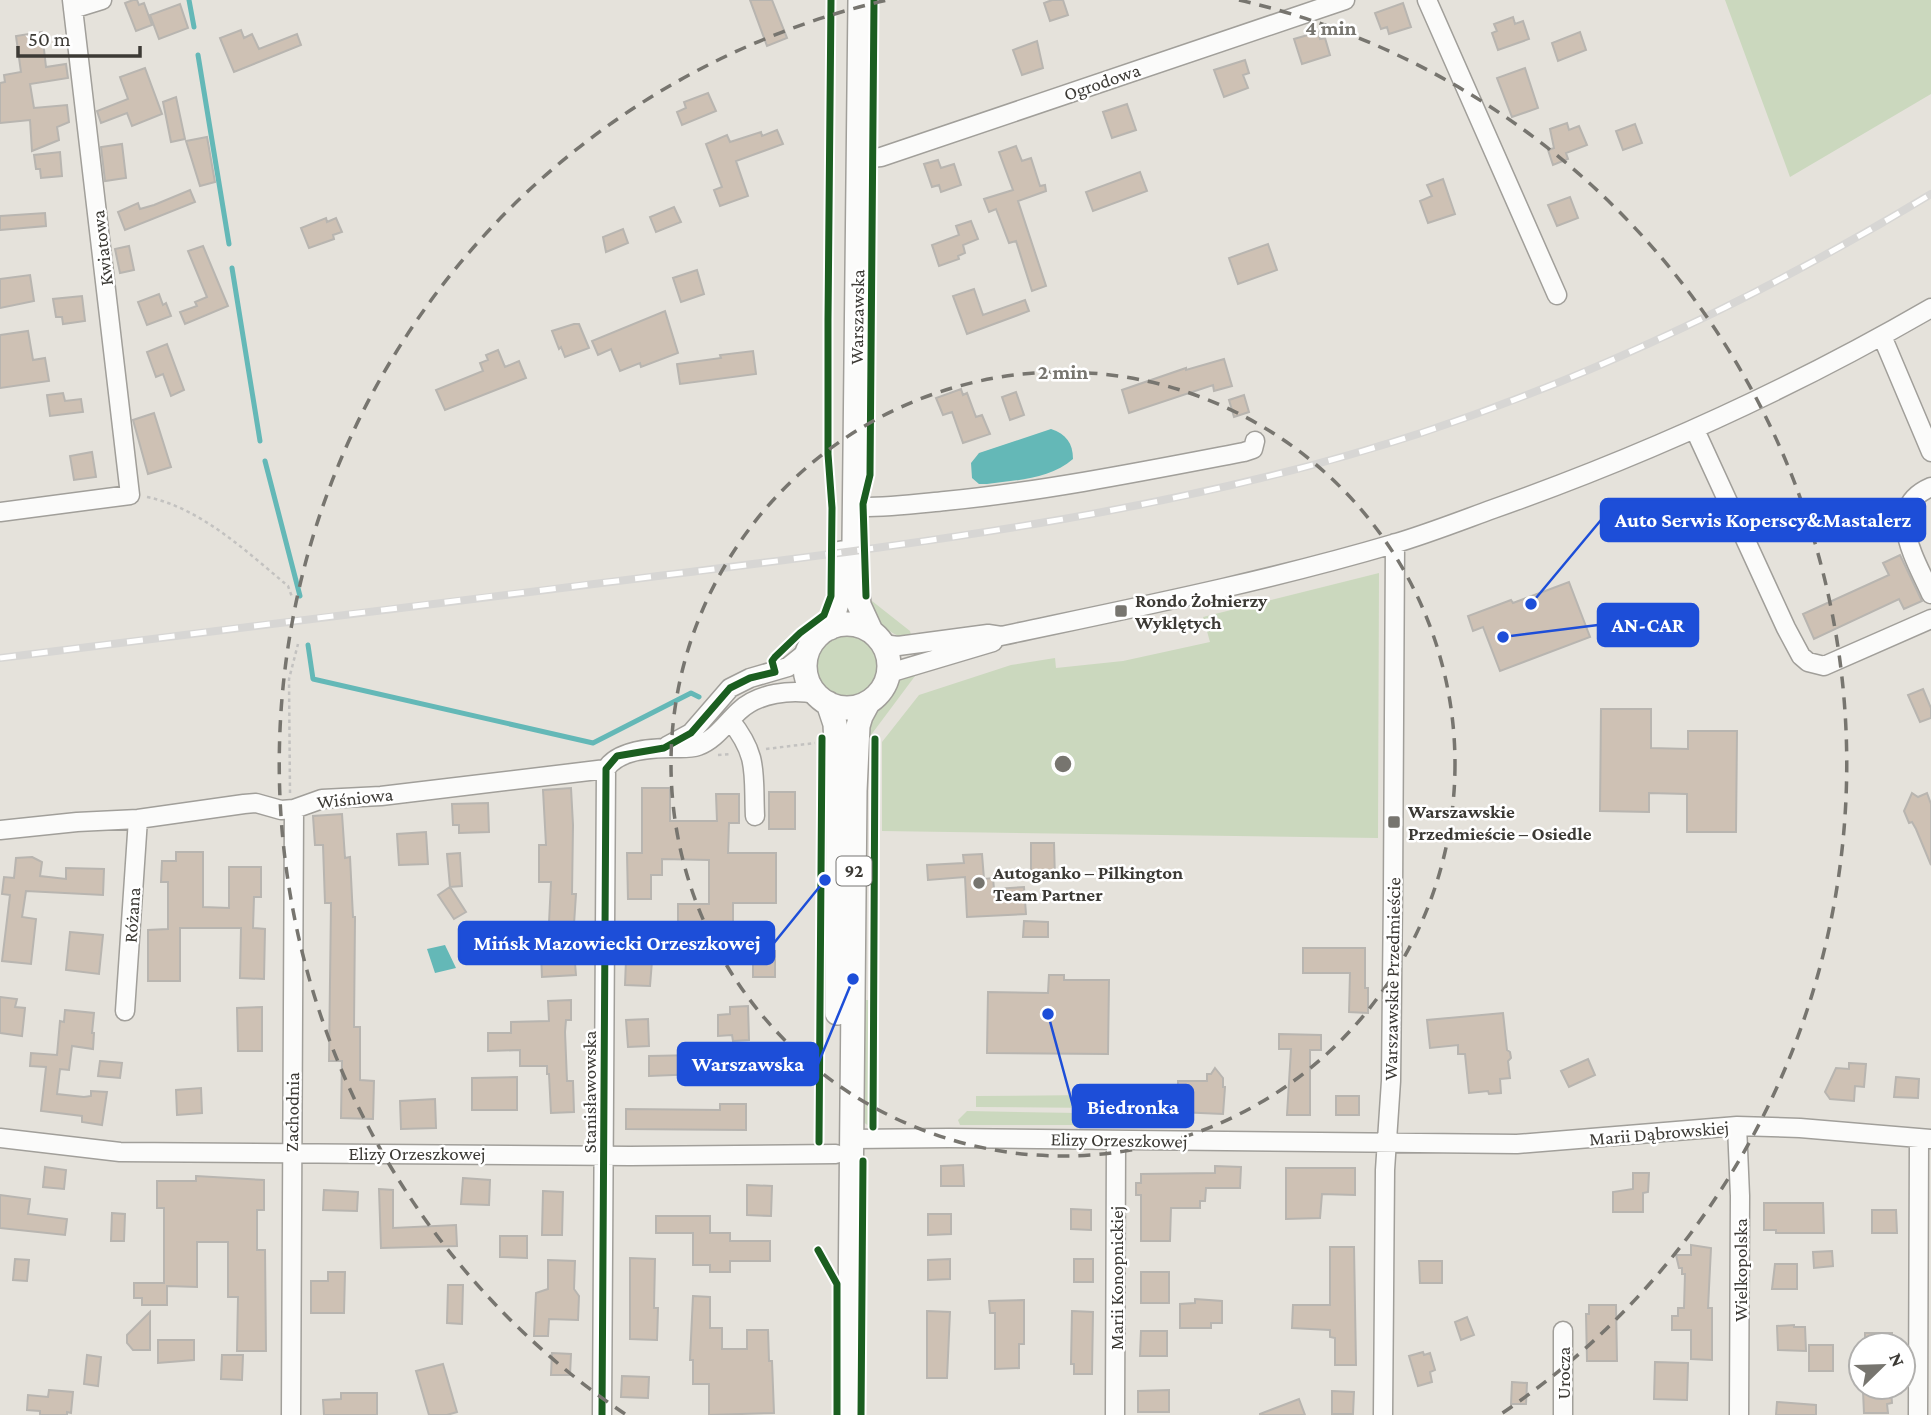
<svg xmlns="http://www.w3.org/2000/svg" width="1931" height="1415" font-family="'Crimson Pro',serif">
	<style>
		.green { fill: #cbd8be }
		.water { fill: #64b8b7 }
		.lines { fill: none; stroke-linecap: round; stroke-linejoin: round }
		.stream { stroke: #64b8b7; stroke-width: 5 }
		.building { fill: #cec1b4; stroke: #b8b5b0; stroke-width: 2 }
		.minor-casing { stroke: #a19f9a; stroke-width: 21 }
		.major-casing { stroke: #a19f9a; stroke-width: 26 }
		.path { stroke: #c3c2c0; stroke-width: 2.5; stroke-dasharray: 3.5 3.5; stroke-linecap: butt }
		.minor { stroke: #fbfbfa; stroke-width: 18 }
		.major { stroke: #fbfbfa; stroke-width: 23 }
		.rail-casing { stroke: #d7d6d4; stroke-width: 8 }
		.rail { stroke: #fff; stroke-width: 5; stroke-dasharray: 16; stroke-linecap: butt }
		.cycleway-casing { stroke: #fff; stroke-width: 11 }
		.cycleway { stroke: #1b5e20; stroke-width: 7 }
		.ring { fill: none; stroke: #77756f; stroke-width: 3.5; stroke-dasharray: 12 9 }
		.poi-dot { fill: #77756f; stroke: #fff; stroke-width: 2.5 }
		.labels { text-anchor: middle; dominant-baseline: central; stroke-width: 5; stroke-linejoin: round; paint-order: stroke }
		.shield { fill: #fff; stroke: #767572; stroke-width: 2 }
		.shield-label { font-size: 18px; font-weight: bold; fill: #3c3a35 }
		.street-label { font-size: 19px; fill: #3c3a35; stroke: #fff }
		.poi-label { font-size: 19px; font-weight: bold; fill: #3c3a35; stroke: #fff; text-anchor: start }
		.centre { fill: #77756f; stroke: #fff; stroke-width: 3.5 }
		.ring-label { font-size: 21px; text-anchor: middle; font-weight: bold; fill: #77756f; stroke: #fff; stroke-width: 5; stroke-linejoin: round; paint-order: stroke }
		.leader { fill: none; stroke: #1d4ed8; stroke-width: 2.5 }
		.callout-dot { fill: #1d4ed8; stroke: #fff; stroke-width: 2.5 }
		.callout { fill: #1d4ed8; stroke: #1d4ed8; stroke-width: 2.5 }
		.callout-label { font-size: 21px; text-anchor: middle; font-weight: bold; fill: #fff }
	</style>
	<rect width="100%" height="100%" fill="#e5e2db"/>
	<path class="green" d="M1725,0H1931V94L1790,177Z
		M1379,573L1378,838L882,831V742L919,695L1011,665L1055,658L1056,668L1123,661L1210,642L1203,617Z
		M864,601H872L910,631L912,639C888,637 876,619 864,601Z
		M815 667a33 33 0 1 1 66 0a33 33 0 1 1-66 0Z
		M918,672L871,735L865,734L871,714L887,699L902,678L906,674Z
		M865,1000H871L870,1127L862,1121L860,1055Z
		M1092,1085C1105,1086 1109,1096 1106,1108L976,1107V1096L1092,1095Z
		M967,1111L1078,1113L1079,1125H960L958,1120Z"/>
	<path class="water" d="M1051,429C1066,434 1073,443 1073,459C1050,479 1017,480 987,484H979L972,478L971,463L979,453Z
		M445,945L456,968L435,973L427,949Z"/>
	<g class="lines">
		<path class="stream" d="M189,0L194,27
			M198,55L229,244
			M232,268L260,441
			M265,461L300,596
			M308,645L313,679L593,743L691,693L699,697"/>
	</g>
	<path class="building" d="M133,0H137L139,5L144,3L152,25L136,31L125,3Z
		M750,0H772L787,38L767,46Z
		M1052,0H1063L1068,15L1050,21L1044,3Z
		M1403,3L1411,27L1389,34L1387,27L1381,29L1375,13Z
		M180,4L188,28L159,39L150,15Z
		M1513,17L1515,24L1523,21L1529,39L1498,50L1492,33L1497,31L1494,24Z
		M241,30L244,38L252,34L259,49L297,34L301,45L234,72L220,38Z
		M42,32L46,67L66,64L68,78L30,84L34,108L67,105L69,122L57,127L59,140L32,151L30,120L0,123V83L5,82L4,75L21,72L16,36Z
		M1318,32L1320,39L1325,38L1330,55L1302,64L1294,39Z
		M1580,32L1586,50L1558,61L1552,43Z
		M1037,41L1043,68L1022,75L1013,50Z
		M1245,60L1249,73L1243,75L1248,88L1224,97L1214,70Z
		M145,68L162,114L132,126L127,113L101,123L97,111L128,99L120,77Z
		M1525,68L1538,108L1512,117L1497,78Z
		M708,93L716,111L682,125L677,112L686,108L684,102Z
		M176,97L185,139L171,142L163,102Z
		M1127,104L1136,130L1112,138L1103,112Z
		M1567,123L1569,130L1579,126L1587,145L1566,153L1568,159L1553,165L1548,150L1554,148L1550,129Z
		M1635,124L1642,143L1623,150L1616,131Z
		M777,130L783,144L736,161L748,196L720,206L714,190L722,187L706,144L727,135L730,142L761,132L762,136Z
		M207,137L215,182L200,186L186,141Z
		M122,144L126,178L105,181L101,147Z
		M1016,146L1022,161L1031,158L1040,186L1045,185L1046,191L1018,201L1046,286L1032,291L1016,241L1009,243L996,209L989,212L984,199L1013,190L999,152Z
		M60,152L62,176L41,178L40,169H36L34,155Z
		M938,160L941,168L954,164L961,185L941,192L939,185L932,187L924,164Z
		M1140,172L1147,191L1093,211L1086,192Z
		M1443,179L1455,214L1428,223L1420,201L1432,196L1427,185Z
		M190,190L195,202L125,230L118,212L138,203L140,209L154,205Z
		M1570,197L1578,218L1557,226L1548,205Z
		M674,207L681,222L656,232L650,217Z
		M45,213L46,226L0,230V216Z
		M326,218L327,222L336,218L342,232L333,235L334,239L309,248L301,228Z
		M971,221L978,239L963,245L965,253L958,256L959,259L939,266L932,245L959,235L956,226Z
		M623,229L628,243L606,252L603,237Z
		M1268,244L1277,270L1238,284L1229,258Z
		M129,246L134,270L120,273L115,249Z
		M203,246L228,306L185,324L180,312L197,306L195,302L207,297L188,251Z
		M697,270L704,294L681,302L673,278Z
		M30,275L34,301L0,308V279Z
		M974,289L983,315L1025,300L1029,311L967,334L953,296Z
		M159,294L163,305L166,303L171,316L147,325L138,302Z
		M82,296L85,321L63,324L62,317H56L53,299Z
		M665,311L678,353L641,367L640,363L620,371L611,349L598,355L592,341Z
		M574,324H579L589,348L565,357L561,347L559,349L552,331Z
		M28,331L33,360L45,358L49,381L0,388V335Z
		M167,344L184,390L171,396L163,374L156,377L147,352Z
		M498,350L505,367L519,361L526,378L445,410L436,390L483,371L480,363L488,360L486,355Z
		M753,351L756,374L680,384L677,364L721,358L720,355Z
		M1224,359L1232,386L1214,391L1213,385L1129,413L1122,390L1186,368V370Z
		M961,389L963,395L967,393L976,417L982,415L990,434L963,443L952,412L943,415L936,398Z
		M1016,392L1024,415L1010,420L1002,397Z
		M63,393L65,401L81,399L83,412L50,416L47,395Z
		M1244,395L1249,412L1234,417L1229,400Z
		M154,413L171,467L148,474L133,420Z
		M92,452L96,477L74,480L70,456Z
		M1900,555L1922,601L1904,609L1899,599L1814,639L1803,614L1889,575L1883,563Z
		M1569,582L1590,637L1500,671L1483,627L1473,631L1468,616L1511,600L1513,603Z
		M1923,689L1931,708V718L1920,722L1908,695Z
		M1601,709H1651V748L1688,749V731H1737L1736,832H1687V794L1649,793V812L1600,811Z
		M571,788L573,825L572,894H576L574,924L549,923L551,882H539V845H546L543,790Z
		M642,788H670V821H717L716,794H739V823H729L728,853H776V903H733V933L752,934L751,959L730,958V945H710V936H675V922H678V904H709V860L662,859V875H651V899H628L627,853H642Z
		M769,792H795V829H769Z
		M1912,793L1918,797L1927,793L1931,804V865L1916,829L1912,822L1909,823L1904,811Z
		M488,803L489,832L459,833V825H453L452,804Z
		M342,814L345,858L350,857L353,917H355L354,1027H360V1080L374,1081L373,1119L341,1118L342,1061H329L331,903H325L323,845H315L313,816Z
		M426,832L428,864L399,865L397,834Z
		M1031,843H1054L1055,880L1031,881Z
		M176,852H203V907L229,908V867H261V897H254L253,928L265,929L264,979L240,978L241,928H180V981H148V930L168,929V882H161L162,861H176Z
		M460,853L462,886L450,887L447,854Z
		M982,854L984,879L993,878L994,889L1024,887L1026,914L967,917L965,877L928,880L927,865L964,863L963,855Z
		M32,857L42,862L40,876L66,879V868L104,869L103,895L26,891L22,917L36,919L31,964L2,961L10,895L2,894L4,877L14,878L16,858Z
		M450,887L466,912L454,919L438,895Z
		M1024,921L1048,922V937H1023Z
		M522,924V927L545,926L546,952L574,951L576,975L542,977L541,953L508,954L506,925Z
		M70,932L103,935L99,974L66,970Z
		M1303,948H1365V988H1368V1013L1349,1012L1350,973H1303Z
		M753,951H775V977H753Z
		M626,960L652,961L650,986L625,985Z
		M1049,975H1064V980H1109L1108,1054L987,1053L988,992L1048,993Z
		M0,997L17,999L15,1007L25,1008L22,1036L0,1033Z
		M571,1000V1020H566L565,1032L567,1081H573L574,1112L551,1113L549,1074H547V1066H520V1050L488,1051V1033H511V1022L549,1021L548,1001Z
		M748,1006L749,1040L733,1041L732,1035L718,1036V1015L730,1014V1007Z
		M262,1007V1051H238L237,1008Z
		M65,1010L94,1013L92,1033H94L93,1049L72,1046L69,1070L60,1069L57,1094L84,1097L91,1096V1091L107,1092L102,1125L82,1122V1116L41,1111L46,1067L30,1066L31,1053L57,1055L60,1021L64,1022Z
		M1503,1013L1507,1050L1510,1052L1511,1058L1508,1061L1510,1078L1500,1079L1501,1093L1489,1094L1488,1091L1469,1093L1465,1054H1458V1045L1430,1048L1427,1020Z
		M648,1019L649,1046L628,1047L626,1020Z
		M1279,1034L1321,1035V1050H1310V1115H1287L1291,1049H1279Z
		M698,1055V1074L649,1076V1056Z
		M1588,1059L1595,1075L1569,1087L1561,1071Z
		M100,1061L122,1063L120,1078L98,1076Z
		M1849,1063L1866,1064L1864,1087L1855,1086L1854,1101L1830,1099L1825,1092L1836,1068L1849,1069Z
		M1215,1068L1223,1078V1087H1225L1223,1114L1178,1112V1081H1207V1074H1211Z
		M517,1077V1110H472V1078Z
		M1896,1077L1919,1079L1918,1098L1894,1097Z
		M201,1088L202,1113L177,1115L176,1090Z
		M1336,1096H1359V1115H1336Z
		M435,1099L436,1128L401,1129L400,1101Z
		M720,1104H746V1130L626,1129V1109L720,1110Z
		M963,1165L964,1186H941V1166Z
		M1215,1166L1241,1167L1240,1188H1206L1205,1201H1200V1208H1171L1170,1241H1141V1195H1136V1183H1141V1174L1215,1173Z
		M45,1167L66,1170L64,1189L43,1187Z
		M1286,1168H1355V1195L1322,1194L1320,1218L1286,1219Z
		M1633,1173H1649L1648,1192L1643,1193V1212H1613V1192L1633,1189Z
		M196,1176L264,1180V1210H257V1250H265L266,1351H237L238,1297H228V1242H197V1287L167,1286V1305H142V1298H134V1283H164V1208H157V1181H196Z
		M463,1178L490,1180L489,1205L461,1204Z
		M747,1185L772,1186L771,1216L747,1215Z
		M379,1189L393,1190V1228L456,1225L457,1246L381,1248Z
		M324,1190L358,1192L357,1211L323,1210Z
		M543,1191L563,1192L562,1235H542Z
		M0,1195L30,1199L28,1214L67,1219L65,1235L0,1228Z
		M1764,1203H1823L1824,1233H1776V1230H1764Z
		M1071,1209L1091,1210V1230L1071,1229Z
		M1872,1210H1896L1897,1233H1872Z
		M112,1213L125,1214L124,1241H111Z
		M928,1214H951V1234L928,1235Z
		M656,1216H710V1233H730V1241H770V1261H730V1272H710V1265H693V1233H656Z
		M500,1236H527V1258L500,1257Z
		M1691,1245L1711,1248L1708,1308H1712V1360L1691,1359V1330H1672V1316H1678V1308H1684L1685,1274H1682V1268H1679L1676,1255H1691Z
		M1330,1247H1354L1356,1365H1335V1338L1330,1337V1330L1292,1328L1293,1305H1330Z
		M1832,1251L1833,1266L1814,1268L1813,1252Z
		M630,1258L655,1259L654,1308H658L657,1340L630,1339Z
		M15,1259L29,1260L27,1281L13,1280Z
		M950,1259V1279L928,1280V1260Z
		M1074,1259H1093V1282H1074Z
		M548,1260L575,1261L574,1289L579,1296L578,1320L549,1319L548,1336H534L536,1293L548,1289Z
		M1419,1261H1442V1283H1420Z
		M1775,1264H1797V1289H1772Z
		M328,1272H345L344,1313H311V1281H328Z
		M1141,1272H1169V1303H1141Z
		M448,1285H463L462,1324L447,1323Z
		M693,1296L710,1297V1328H722V1349H747V1330H768L769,1361H772L774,1413L709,1415V1384H693V1360H690Z
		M1195,1299L1222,1301V1323H1211V1328H1180V1304L1195,1303Z
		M1024,1300V1344H1019V1368L995,1369V1313H990L989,1301Z
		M1589,1305H1616L1617,1361H1587L1586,1314H1589Z
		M927,1311L950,1312L947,1378H927Z
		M1072,1311L1093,1312L1092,1374H1074V1364H1071Z
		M150,1312V1350H133L127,1343V1335Z
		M1467,1317L1474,1335L1461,1340L1455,1322Z
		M1794,1325V1327H1805L1806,1351L1778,1350L1777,1326Z
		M1141,1331H1167V1356H1140Z
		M1865,1333H1892V1345H1865Z
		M158,1340H194V1360L158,1363Z
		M1809,1345H1833V1371H1809Z
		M1423,1352L1424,1355L1430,1353L1435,1370L1430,1372L1432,1382L1418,1386L1409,1356Z
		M552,1353L571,1354L570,1375H551Z
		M87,1355L101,1357L98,1386L84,1384Z
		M222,1355H243L242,1380L221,1379Z
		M1655,1362L1688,1363L1687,1400L1654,1399Z
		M443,1364L457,1412L447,1415H429L416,1371Z
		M622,1376L649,1377L648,1398L621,1397Z
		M1512,1382L1527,1383L1526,1404H1511Z
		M49,1390L73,1392L71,1413L67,1412V1415H40V1411L27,1410L28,1395L48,1397Z
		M1169,1390V1412H1138V1391Z
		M1891,1390L1892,1403L1887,1404L1888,1413H1864L1863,1391Z
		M1332,1391L1354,1392L1353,1414H1332Z
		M341,1393H377V1415H324L323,1400L341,1399Z
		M1299,1399L1305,1415H1260V1414Z
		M1777,1402L1816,1405V1415H1776Z"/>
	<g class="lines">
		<g class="minor-casing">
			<path id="minor" d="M1427,0L1557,295
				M73,9L102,0
				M859,159L881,157L1345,0
				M1882,336L1931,452
				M1695,430L1786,628L1801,656L1808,662L1824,666L1931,619
				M1931,487C1882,508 1916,560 1931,594
				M854,507C885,508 915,504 945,501C1045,491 1145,471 1244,452L1253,449L1255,441
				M0,512L130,495L72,0
				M882,644L898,646L988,634L1001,636C1133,608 1264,582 1393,544C1427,534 1460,521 1493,509C1646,455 1791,389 1931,308
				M889,673L993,642
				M730,720C759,756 753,773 755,816
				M667,746L691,733L730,688L750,678L788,667L808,651
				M0,830L77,822L138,819L244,804L256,803L281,810L294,809L322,799L381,796L606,769C618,750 650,748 671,748C679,748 690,749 698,746C715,740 726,723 739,711C758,693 791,689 816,694
				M125,1011L138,819
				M1737,1126L1740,1196L1739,1415
				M0,1138L120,1152L630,1156L836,1154
				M851,1139L949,1138L1517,1144L1737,1126L1800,1128L1931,1139
				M291,1415L294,809
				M602,1415L606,769
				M1115,1415L1116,1141
				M1383,1415L1385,1170L1391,1081L1393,893L1395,543
				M1563,1415V1331
				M1918,1415L1919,1138"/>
		</g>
		<g class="major-casing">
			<path id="major" d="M860,0L854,544L859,605L871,631
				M805 666a42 42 0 1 1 84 0a42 42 0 1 1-84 0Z
				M830,628L839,596L841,553
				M828,703L835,724L838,787L837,1013
				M849,1415L855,791L858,726L861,716L868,703"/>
		</g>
		<path class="path" d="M147,497C201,508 247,552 288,586L292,597
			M766,749L815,743
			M718,755L732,754
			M290,793L289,679L298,644
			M1081,1111L1082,1121"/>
		<use href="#minor" class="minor"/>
		<use href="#major" class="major"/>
		<g class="rail-casing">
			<path id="rail" d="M0,658C230,629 460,600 690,572C936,541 1185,510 1421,433C1600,374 1770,291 1931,194"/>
		</g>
		<use href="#rail" class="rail"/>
		<g class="cycleway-casing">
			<path id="cycleway" d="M866,596L863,504L870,475L874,0
				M873,1127L875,739
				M819,1142L822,738
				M818,1250L837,1284V1415
				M602,1415L606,769L617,756L664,748L691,733L730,688L750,678L775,672L772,661L775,657L800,633L824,615L831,596L832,508L828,454V320L831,0
				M861,1415L863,1161"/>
		</g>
		<use href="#cycleway" class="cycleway"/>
	</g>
	<g class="ring">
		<circle cx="1063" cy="764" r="392"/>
		<path d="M625 1414A784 784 0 0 1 887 0M1239 0A784 784 0 0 1 1501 1414"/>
	</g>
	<g class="poi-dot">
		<rect x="1114" y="604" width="14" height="14" rx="3.5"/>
		<rect x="1387" y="815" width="14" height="14" rx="3.5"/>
		<circle cx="979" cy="883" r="7"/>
	</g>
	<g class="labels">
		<rect class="shield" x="836.5" y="856.5" width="35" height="29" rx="5"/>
		<g class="shield-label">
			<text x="854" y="871">92</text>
		</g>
		<g class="street-label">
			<text transform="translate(1102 82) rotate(-19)">Ogrodowa</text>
			<text transform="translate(102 248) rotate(-97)">Kwiatowa</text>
			<text transform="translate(857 317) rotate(-89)">Warszawska</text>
			<text transform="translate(355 798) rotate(-6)">Wiśniowa</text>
			<text transform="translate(132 915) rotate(-86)">Różana</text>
			<text transform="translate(1392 979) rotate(-89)">Warszawskie Przedmieście</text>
			<text transform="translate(589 1092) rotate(-90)">Stanisławowska</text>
			<text transform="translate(292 1112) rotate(-89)">Zachodnia</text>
			<text transform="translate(1659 1133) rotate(-5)">Marii Dąbrowskiej</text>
			<text transform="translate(1119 1140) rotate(1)">Elizy Orzeszkowej</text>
			<text x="417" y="1153">Elizy Orzeszkowej</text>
			<text transform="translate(1740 1270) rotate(-90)">Wielkopolska</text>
			<text transform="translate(1116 1278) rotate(-90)">Marii Konopnickiej</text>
			<text transform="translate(1563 1373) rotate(-90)">Urocza</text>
		</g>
		<g class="poi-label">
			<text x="1135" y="600">Rondo Żołnierzy<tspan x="1135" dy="22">Wyklętych</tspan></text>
			<text x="1408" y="811">Warszawskie<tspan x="1408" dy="22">Przedmieście – Osiedle</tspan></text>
			<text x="993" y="872">Autoganko – Pilkington<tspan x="993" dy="22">Team Partner</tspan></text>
		</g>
	</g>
	<circle cx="1063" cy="764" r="10" class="centre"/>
	<g class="ring-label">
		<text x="1331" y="35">4 min</text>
		<text x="1063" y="379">2 min</text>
	</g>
	<path class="leader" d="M1531 604L1601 520M1503 637L1598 625M825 880L774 943M853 979L818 1064M1048 1014L1073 1106"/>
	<g class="callout-dot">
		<circle cx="1531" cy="604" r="7"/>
		<circle cx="1503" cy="637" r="7"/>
		<circle cx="825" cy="880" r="7"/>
		<circle cx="853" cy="979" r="7"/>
		<circle cx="1048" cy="1014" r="7"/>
	</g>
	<g class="callout">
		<rect x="1601" y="499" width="324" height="42" rx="7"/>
		<rect x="1598" y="604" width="100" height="42" rx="7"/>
		<rect x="459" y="922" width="315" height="42" rx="7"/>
		<rect x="678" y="1043" width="140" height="42" rx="7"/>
		<rect x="1073" y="1085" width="120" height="42" rx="7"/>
	</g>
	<g class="callout-label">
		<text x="1763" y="527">Auto Serwis Koperscy&amp;Mastalerz</text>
		<text x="1648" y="632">AN-CAR</text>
		<text x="617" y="950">Mińsk Mazowiecki Orzeszkowej</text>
		<text x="748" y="1071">Warszawska</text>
		<text x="1133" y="1114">Biedronka</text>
	</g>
	<g transform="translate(1882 1366) rotate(67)"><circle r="33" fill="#ffffff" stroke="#b1b0ae" stroke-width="2"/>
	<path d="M0-5L12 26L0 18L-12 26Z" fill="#77756f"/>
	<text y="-10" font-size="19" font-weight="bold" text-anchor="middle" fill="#3c3a35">N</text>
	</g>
	<path d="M18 46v10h122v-10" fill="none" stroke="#3c3a35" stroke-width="3.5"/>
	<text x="28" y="46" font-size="21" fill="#3c3a35" stroke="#ffffff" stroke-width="5" paint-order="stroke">50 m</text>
</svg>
